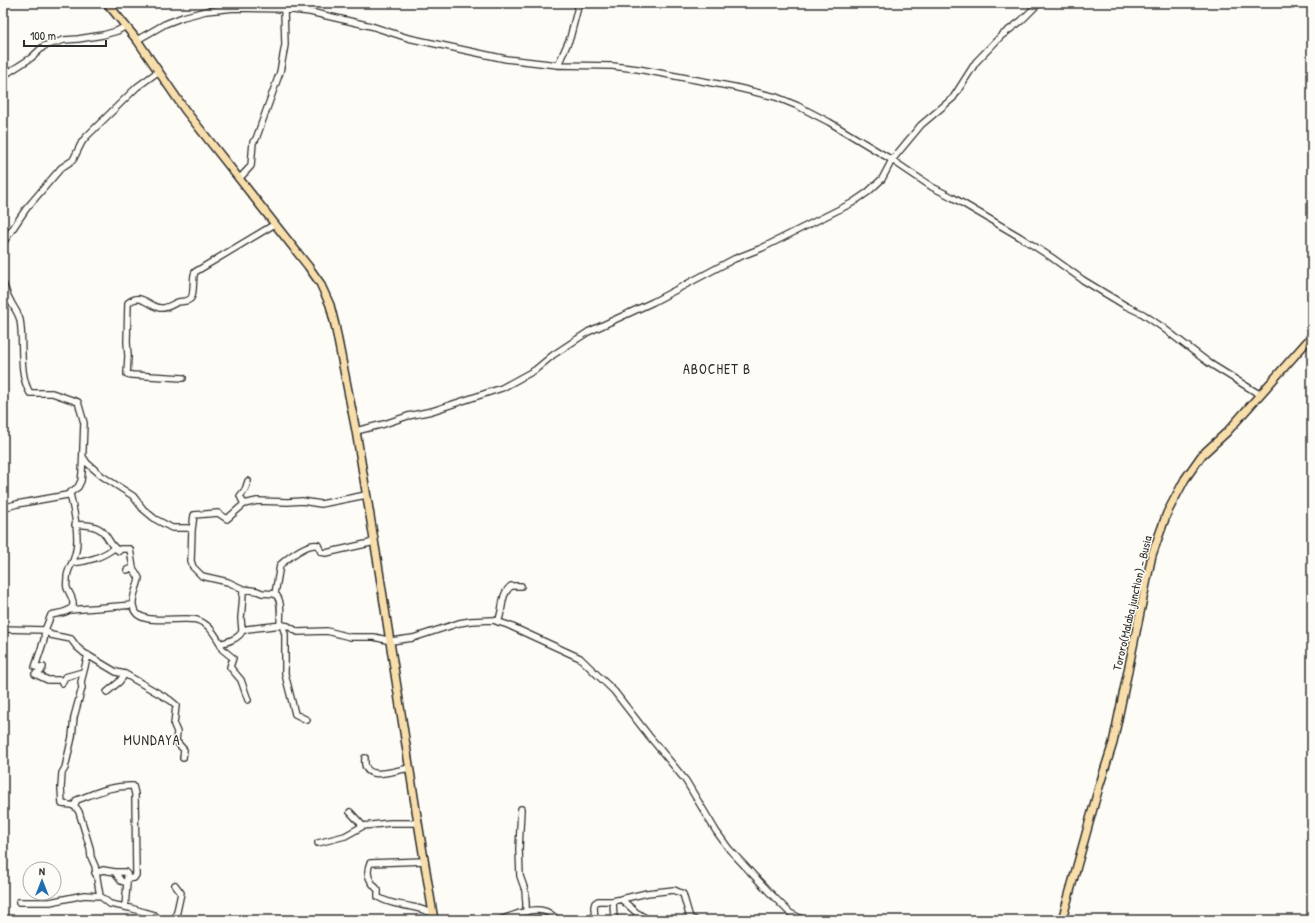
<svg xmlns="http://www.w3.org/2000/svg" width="1315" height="923" font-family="'Patrick Hand',sans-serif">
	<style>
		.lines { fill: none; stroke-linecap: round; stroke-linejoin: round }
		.minor-casing { stroke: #2b2b2b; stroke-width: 8 }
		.major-casing { stroke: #2b2b2b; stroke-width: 10 }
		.minor { stroke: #fdfcf7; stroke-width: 5.5 }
		.major { stroke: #f8deab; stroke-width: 7 }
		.labels { text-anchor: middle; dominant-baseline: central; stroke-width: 3; stroke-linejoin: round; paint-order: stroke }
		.street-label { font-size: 12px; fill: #2b2b2b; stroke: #fdfcf7 }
		.quarter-label { font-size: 14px; letter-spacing: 1px; fill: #2b2b2b; stroke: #fdfcf7 }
	</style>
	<rect width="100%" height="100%" fill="#fdfcf7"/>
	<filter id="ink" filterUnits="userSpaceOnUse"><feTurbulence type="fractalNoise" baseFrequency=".025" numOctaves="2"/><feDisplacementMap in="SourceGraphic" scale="8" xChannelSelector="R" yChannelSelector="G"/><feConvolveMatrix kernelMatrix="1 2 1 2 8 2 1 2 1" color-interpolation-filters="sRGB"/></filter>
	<g filter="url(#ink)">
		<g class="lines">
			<g class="minor-casing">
				<path id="minor" d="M137,40L165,24L183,17L206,11L235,8L284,9L310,12L371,26L408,38L506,59L558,65L612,66L638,69L734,87L776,97L798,106L829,122L892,160L932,187L952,197L1020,237L1051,257L1083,280L1126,306L1143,314L1162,327L1209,363L1259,394
					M558,65L570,38L579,3
					M3,76L31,58L44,46L64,40L78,39L103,35L117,31L126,26
					M239,179L251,166L253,142L256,139L280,72L285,45L284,9
					M3,243L26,209L61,168L73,160L82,142L86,137L137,87L159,71
					M3,283C5,289 7,295 10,300C13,307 18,312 20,320C24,341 18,374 30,393H52L78,402L84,423L82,473L81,481L78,487L67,495L17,504L3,508
					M183,378L132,375L127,374L128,356L127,342L128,303C142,292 147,306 160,308C167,309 172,304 178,302C181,301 187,302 190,299C194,297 193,280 194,275L195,272L275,224
					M356,431L384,424L408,416L432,411L502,388L535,370L553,355L588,332L653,302L734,259L762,248L852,203L868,192L882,179L892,160L921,125L953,98L976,62L1001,36L1021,21L1039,3
					M83,457L87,463L102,476L133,496L143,509L155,519L172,528H188L192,530
					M244,504L240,496L245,490L248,481
					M75,525C83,524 97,525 103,532C110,539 109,545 119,551L120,549H130L133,568
					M72,563C86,562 103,557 114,548
					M127,570L133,568L139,578C138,587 132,595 133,605C135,629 181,615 197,620C209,624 214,633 220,643C226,643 240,638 242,631C242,627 241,622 241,618C242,608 243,599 243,589
					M275,594L262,593L257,591L243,589L228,582L202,576L193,567L191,561L192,530L194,515L218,513L227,519L244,504L257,501L288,502L302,501L321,504L366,495
					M69,610L133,605
					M498,622C504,608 500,595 511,586H521
					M280,625C280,616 283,600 275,594L280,565C288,558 307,543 318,545L321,552L326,553L370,543L374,540
					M282,625L285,634V674L295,714L307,720
					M3,629L45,630L51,615C58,613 71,613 73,605C74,599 69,593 67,588C66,585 67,581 67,578C67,569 73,564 75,555C80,539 74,510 70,494
					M45,630L51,635L71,639L77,647L84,653L116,672L125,674L170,700L176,705L174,725L177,732L176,741L184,750L183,758
					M45,630L44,640L35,667H43L41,671L35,674L48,680H61L62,683L65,677L83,672
					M242,631L247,629L282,625L288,626L298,632L327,631L350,637H374L391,641L413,638L459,623L471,621L493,620L508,625L580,658L614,691L649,736L669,760L686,781L716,831L729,849L772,895L790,913L804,920
					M220,643L222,649L233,658L230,667L241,680L248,700
					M88,655L81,682L82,688L74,717L72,737L65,768L62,773L61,788L62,804C70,805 75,804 79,812L90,848L91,857L95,866L100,896L110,904L130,908L154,915L160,920
					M107,692L119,682L125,674
					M365,758C362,784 395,770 410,768
					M74,806L77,800C96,793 112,785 133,786L135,794L136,875L134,878L127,879
					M521,809L519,849L520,876L525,890L526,903V912
					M350,812L363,826
					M318,843L345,836L363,826L390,823H418
					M425,861L370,863C365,874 370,882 378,890V897C389,904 399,904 412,907C419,908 426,911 433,913
					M115,872H125L127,874V883
					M95,873L103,870L115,872L121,881L127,883L125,907
					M621,899L637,913L649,920
					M613,901L614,920
					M19,902H50L84,895L100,896
					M174,920L176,916L181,893L175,885
					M500,920C512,916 532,907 544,911C549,912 554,917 558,920
					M595,920L594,907L595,903L598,901H613L647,893L674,890L683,894L690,918L695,920"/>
			</g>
			<g class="major-casing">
				<path id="major" d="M107,3L137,40L185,110L308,266L320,283L330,305L335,325L356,431L378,564L416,810L434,920
					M1062,920L1099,787L1113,743L1152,555L1167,513L1185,479L1202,455L1227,432L1312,336"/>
			</g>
			<use href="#minor" class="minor"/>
			<use href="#major" class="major"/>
		</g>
	</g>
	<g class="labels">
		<g class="street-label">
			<text transform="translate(1132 603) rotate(-77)">Tororo(Malaba junction) - Busia</text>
		</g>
		<g class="quarter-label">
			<text x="717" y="368">ABOCHET B</text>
			<text x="152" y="739">MUNDAYA</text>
		</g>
	</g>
	<rect width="1315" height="923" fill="none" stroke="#fdfcf7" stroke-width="16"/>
	<rect x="8" y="8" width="1299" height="907" fill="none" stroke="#2b2b2b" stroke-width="1.5" filter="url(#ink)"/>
	<g transform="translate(42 881)"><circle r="19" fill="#fdfcf7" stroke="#a9a8a5"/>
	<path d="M0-3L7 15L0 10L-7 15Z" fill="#1f6fb2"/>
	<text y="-6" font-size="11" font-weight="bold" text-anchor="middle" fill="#2b2b2b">N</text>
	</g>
	<path d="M24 40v6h82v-6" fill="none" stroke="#2b2b2b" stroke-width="2"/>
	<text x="30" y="40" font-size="12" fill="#2b2b2b" stroke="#fdfcf7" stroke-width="3" paint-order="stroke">100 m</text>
</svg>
